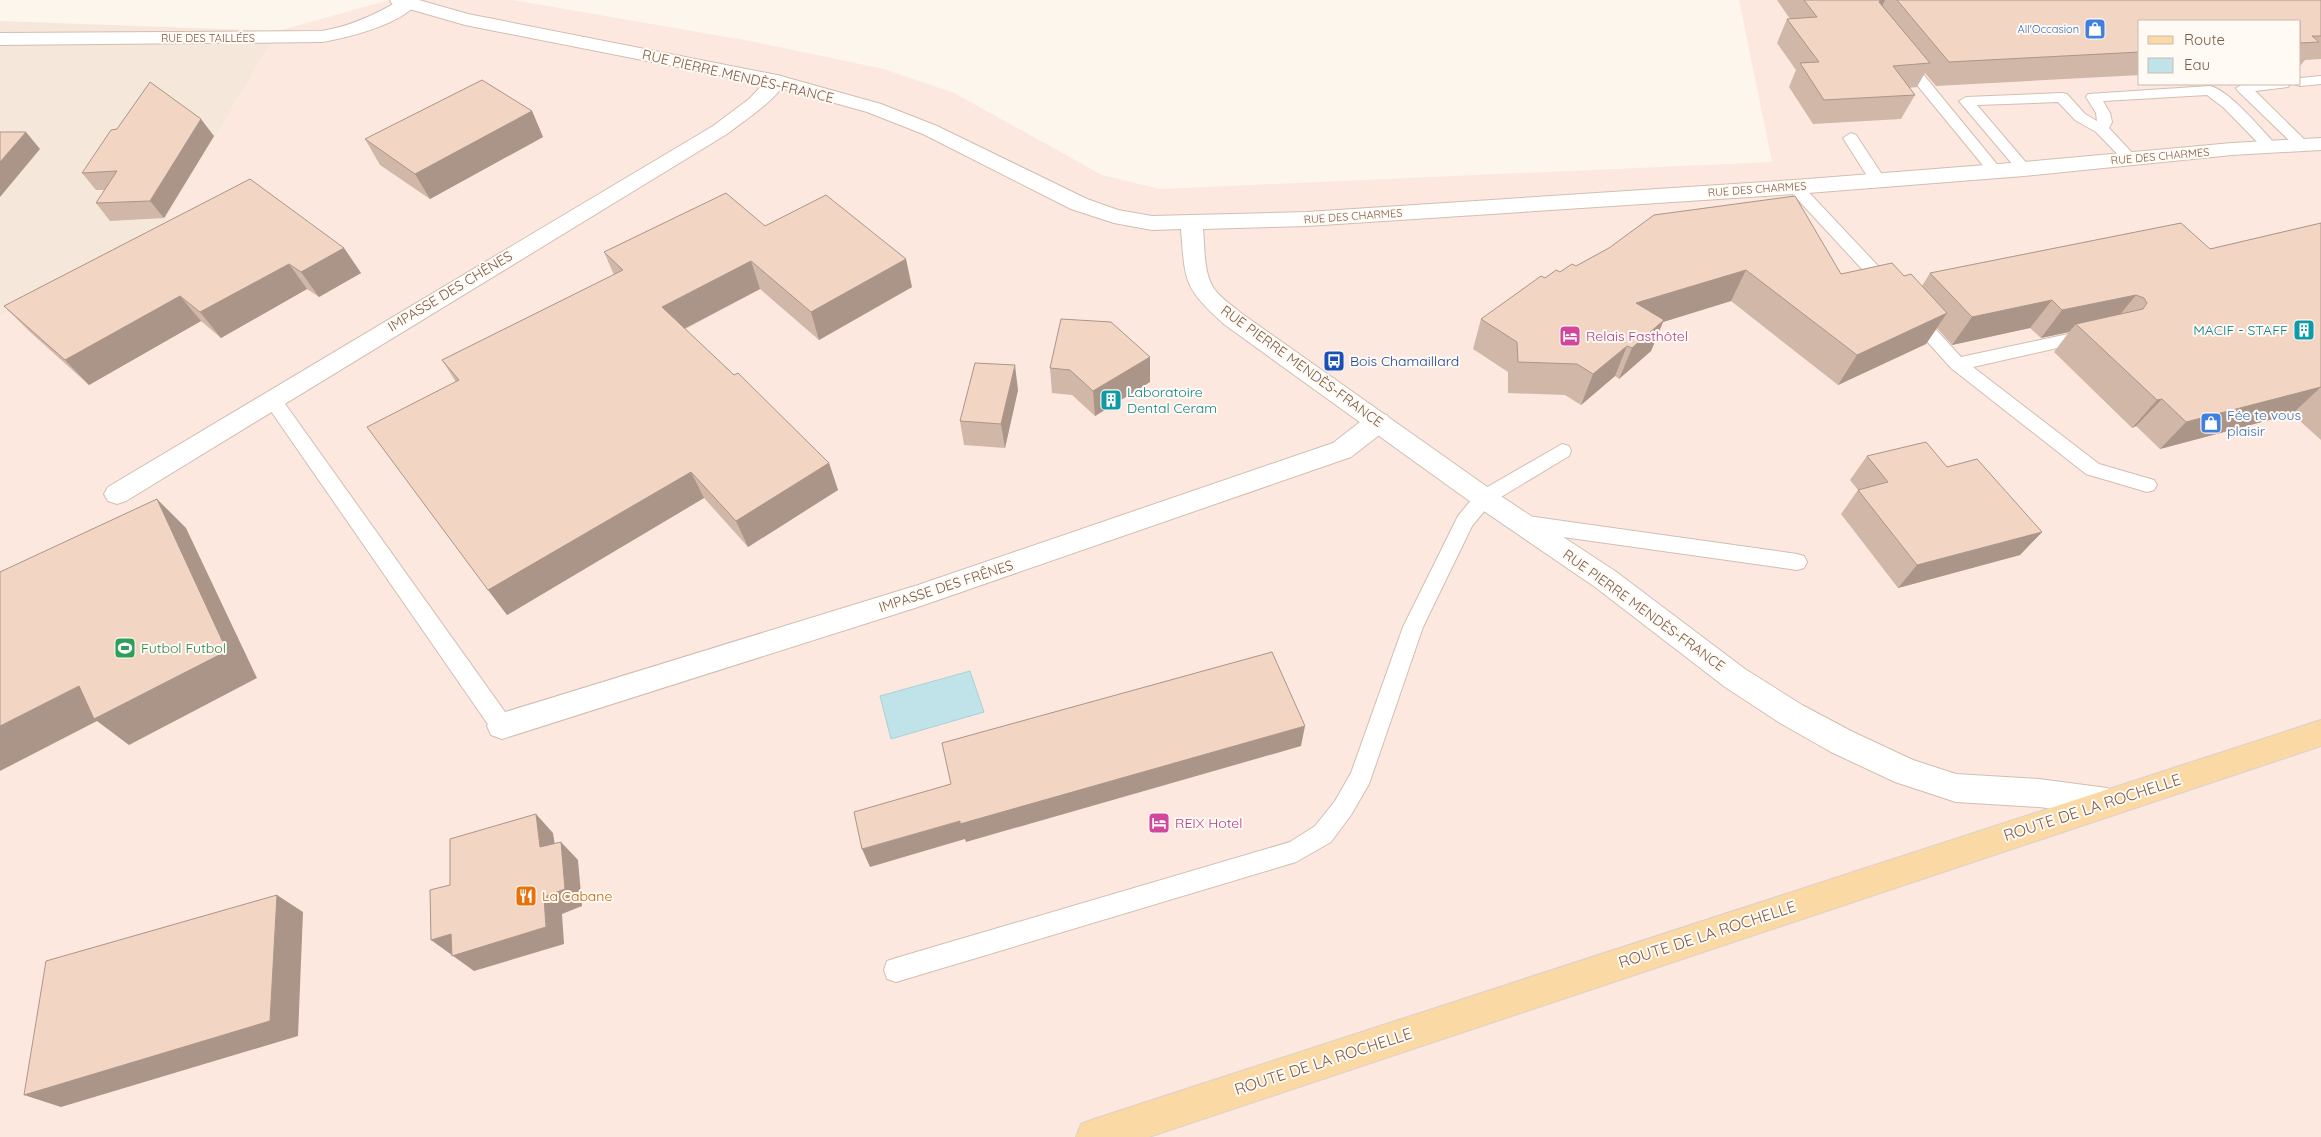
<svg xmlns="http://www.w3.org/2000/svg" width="2321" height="1137" font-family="Quicksand,sans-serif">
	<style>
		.residential { fill: #f5e8da }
		.commercial { fill: #fde8e0; fill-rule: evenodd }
		.water { fill: #bfe3e8; stroke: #a5d3da }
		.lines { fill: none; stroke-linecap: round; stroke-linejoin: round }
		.service-casing { stroke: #d1beb0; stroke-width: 2 }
		.minor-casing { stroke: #d1beb0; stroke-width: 2 }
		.tertiary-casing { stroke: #d1beb0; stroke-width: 2 }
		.primary-casing { stroke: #dad1cd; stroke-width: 2 }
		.service { fill: #fff; fill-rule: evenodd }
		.minor { fill: #fff; fill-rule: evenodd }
		.tertiary { fill: #fff; fill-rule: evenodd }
		.primary { fill: #fbd9a5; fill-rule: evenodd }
		.wall { fill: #d1b7a8 }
		.shaded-wall { fill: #aa9588 }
		.building { fill: #f3d5c3; stroke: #aa9588 }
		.labels { text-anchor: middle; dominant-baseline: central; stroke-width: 4; stroke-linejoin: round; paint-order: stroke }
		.far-shop-label { font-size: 11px; fill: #366cbe; stroke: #fffaf3; text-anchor: end }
		.far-street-label { font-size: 11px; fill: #7a5c4d; stroke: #fffaf3 }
		.street-label { font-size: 14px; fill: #7a5c4d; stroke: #fffaf3 }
		.culture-label { font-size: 14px; fill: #0d838f; stroke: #fffaf3; text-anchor: end }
		.hotel-label { font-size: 14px; fill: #b23c85; stroke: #fffaf3; text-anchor: start }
		.transit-label { font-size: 14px; fill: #164399; stroke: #fffaf3; text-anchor: start }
		.shop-label { font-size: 14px; fill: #366cbe; stroke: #fffaf3; text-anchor: start }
		.leisure-label { font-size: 14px; fill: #27864d; stroke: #fffaf3; text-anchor: start }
		.food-label { font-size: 14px; fill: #c56008; stroke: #fffaf3; text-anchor: start }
		.near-street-label { font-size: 16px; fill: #7a5c4d; stroke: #fffaf3 }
	</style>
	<rect width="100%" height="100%" fill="#fdf6ec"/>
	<path class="residential" d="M0,21L278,31L156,237L0,317Z"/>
	<path class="commercial" d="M389,0H513L750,41L884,69L954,93L1102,175L1160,189L1772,162L1739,0H2321V1137H0V317L156,237L278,31ZM2140,21H2300V84H2140Z"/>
	<path class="water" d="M970,671L984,712L891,739L880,696Z"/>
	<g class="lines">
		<g class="service-casing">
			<path id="service" d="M1904,56L1909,57L2000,168L2003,171L2000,174H1990L1899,63L1897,60Z
				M2321,76V84L2300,86L2294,84H2300V78Z
				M2243,84H2290L2288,87L2255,91L2307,142L2310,145L2307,148H2297L2238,91L2236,88Z
				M2210,86C2229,90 2262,130 2276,145L2279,148L2276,151H2266L2224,108L2207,95L2103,101L2110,113L2112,122L2109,128L2137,158L2134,161H2124L2096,132L2075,120L2058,102L1977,105L2029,166L2032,169L2029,172H2019L1959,101L1966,97L2062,93L2067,94L2085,114L2097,121L2096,113L2086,97L2088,94Z
				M1851,133L1856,135L1885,179L1882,182H1872L1869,179L1843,138Z
				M1795,182L1801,184L1895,284L1897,288L1895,292L1889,294L1883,292L1789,190L1787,187L1789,184Z
				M1913,309L1919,311L1961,357L2087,330L2093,332L2096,336L2093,340L1973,367L2099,464L2154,480L2157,485L2154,490L2147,492L2086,474L1951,368L1907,319L1904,315L1907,311Z
				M272,392L278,394L510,719L513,726L510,733L502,736L494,733L266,404L263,399L266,394Z
				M1562,444L1569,446L1571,451L1569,456L1491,503L1472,526L1423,627L1369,784L1351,815L1331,842L1296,862L896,982L887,979L884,970L887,961L896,958L1290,842L1315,826L1335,801L1351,773L1403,627L1458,516L1477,493Z
				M1521,515L1797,554L1804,556L1807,562L1804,568L1797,570L1521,531L1514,528L1511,523L1514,518Z"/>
		</g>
		<g class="minor-casing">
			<path id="minor" d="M400,0H415L417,3C402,24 347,38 322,42L0,45V33L322,31C351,26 375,15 400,0Z
				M777,75L784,77L787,81C772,103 748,118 727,134L126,501L117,504L108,501L104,494L108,487L713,126L749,99L770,77Z
				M1378,413L1387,415L1391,422L1387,429L1351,457L918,607L502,739L491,735L487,726L491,717L502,713L918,585L1333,443L1369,415Z"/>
		</g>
		<g class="tertiary-casing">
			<path id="tertiary" d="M390,0H419L468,14L777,75L881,104L937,126L1087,199L1118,210L1152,216L1307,212L1795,180L2024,162L2232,143L2321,138V150L2232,155L2024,176L1795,194L1307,226L1203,229C1205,248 1203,274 1215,290C1222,299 1233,306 1241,313L1493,491L1615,571L1745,669L1802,705L1853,732L1913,760L1956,774L2039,779L2107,788L2118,792L2123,802L2118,812L2107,816L2039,807L1956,802L1895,782L1831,752L1780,723L1725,687L1595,587L1475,505L1225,325C1184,288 1185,283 1181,229L1152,230L1114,223L1071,209L923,134L867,112L774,86L465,25L392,4Z"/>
		</g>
		<g class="primary-casing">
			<path id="primary" d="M2321,720V746L1149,1137H1076L1081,1124L1094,1119Z"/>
		</g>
		<use href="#service" class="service"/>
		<use href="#minor" class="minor"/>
		<use href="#tertiary" class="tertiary"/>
		<use href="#primary" class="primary"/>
	</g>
	<path class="wall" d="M1777,0H2321V59L2305,60L2300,66V21H2140V75L1936,86L1925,73L1917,87L1909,88L1915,95L1901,119L1813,124L1789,87L1796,70L1777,43L1787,19H1790Z
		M532,111L543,137L430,199L380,165L365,139Z
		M214,136L164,218L110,221L96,203L105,190H96L82,173Z
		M2321,223V440L2292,414L2160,449L2136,426L2132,428L2054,352L2069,332L2041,338L2030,328L1952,345L1937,328L1926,344L1838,385L1731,301L1663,322L1651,351L1619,379L1615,376L1581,405L1565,395L1508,393V372L1473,349L1481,319L1545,278L1576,266L1609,248L1841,274L1904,276L1922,286L1930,273L2210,249Z
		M765,226L912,287L819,340L760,289L685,329L734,375L829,463L838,490L748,547L704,498L507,615L456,382L442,360L614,275L604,252Z
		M344,248L361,273L319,297L307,289L221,338L201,321L89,385L29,331L4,306Z
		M1150,357V382L1095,416L1072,395L1052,393L1050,368Z
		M1018,390L1005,448L964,445L960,421Z
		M1867,456L1947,467L2042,532L2020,555L1898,588L1841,514L1858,490L1850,480Z"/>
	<path class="shaded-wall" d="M1880,0H1885L1876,19Z
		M532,111L543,137L430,199L415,174Z
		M201,119L214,136L164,218L150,201Z
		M26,132L40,149L0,197V162Z
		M344,248L361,273L319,297L301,272Z
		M906,259L912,287L819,340L811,312Z
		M751,261L760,289L674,334L662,307Z
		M289,264L307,289L221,338L200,312Z
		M1746,270L1731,301L1663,322L1651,351L1619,379L1632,348L1636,303Z
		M2136,295L2113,323L2076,324L2069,332L2041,338L2062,310Z
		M180,296L201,321L89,385L65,360Z
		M2052,300L2030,328L1952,345L1972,317Z
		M1947,313L1926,344L1838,385L1857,355Z
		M1627,346L1615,376L1581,405L1593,374Z
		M1150,357V382L1095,416L1093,391Z
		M1015,365L1018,390L1005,448L1001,424Z
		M2321,387L2292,414L2160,449L2186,422Z
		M2162,399L2136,426L2132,428L2157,400Z
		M829,463L838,490L748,547L736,521Z
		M691,472L704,498L507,615L488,590Z
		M157,499L186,528L257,678L129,745L97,721L0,771V726L79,686Z
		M2042,532L2020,555L1898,588L1917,565Z
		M1305,726L1301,746L966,842L965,839L870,867L862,849L960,821Z
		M536,814L553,833L558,865L540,847Z
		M561,842L578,860L582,906L562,914L564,944L474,971L431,940L451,934L544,897Z
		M277,895L303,912L298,1036L61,1107L24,1095Z"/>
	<path class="building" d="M1804,0H1880L1879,2L1930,63L1893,66L1915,95L1824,100L1800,63L1819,62L1787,19L1817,17Z
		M1897,0H2321V36H2312L2319,42L2300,43V21H2140V52L1949,62Z
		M482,80L532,111L415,174L365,139Z
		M150,82L201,119L150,201L96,203L117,171L82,173L111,130L117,129Z
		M0,132H26L0,162Z
		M250,179L344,248L301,272L289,264L200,312L180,296L65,360L4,306Z
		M726,193L765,226L826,195L906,259L811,312L751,261L662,307L734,375L738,373L829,463L736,521L691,472L488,590L367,427L459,380L442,360L623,270L604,252Z
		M1795,196L1841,274L1892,263L1904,276L1911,274L1947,313L1857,355L1746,270L1636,303L1664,320L1632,348L1627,346L1593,374L1577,364L1518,362L1517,342L1481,319L1541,276L1545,278L1556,270L1560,272L1572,264L1576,266L1609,248L1654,215Z
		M2181,223L2210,249L2321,223V387L2186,422L2162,399L2157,400L2076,324L2143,309L2147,303L2144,298L2136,295L2062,310L2052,300L1972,317L1930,273Z
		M1061,319L1111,322L1150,357L1093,391L1070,370L1050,368Z
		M975,363L1015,365L1001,424L960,421Z
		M1926,442L1947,467L1977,459L2042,532L1917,565L1858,490L1888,482L1867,456Z
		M157,499L227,651L94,719L79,686L0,726V572Z
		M1272,652L1305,726L960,824V821L862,849L854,812L951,784L942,743Z
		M536,814L540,847L561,842L565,889L544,897L546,927L452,956L451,934L431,940L430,890L450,885V839Z
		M277,895L270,1021L24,1095L46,961Z"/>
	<defs>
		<g id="shop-square" transform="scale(1.125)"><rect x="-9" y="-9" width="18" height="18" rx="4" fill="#3f7fe0" stroke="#fffaf3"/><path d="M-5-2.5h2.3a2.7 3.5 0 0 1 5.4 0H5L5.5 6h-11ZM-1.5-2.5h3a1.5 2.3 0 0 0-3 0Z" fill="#fff"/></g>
		<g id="building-square" transform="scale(1.125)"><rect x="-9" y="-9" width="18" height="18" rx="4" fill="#0f9aa8" stroke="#fffaf3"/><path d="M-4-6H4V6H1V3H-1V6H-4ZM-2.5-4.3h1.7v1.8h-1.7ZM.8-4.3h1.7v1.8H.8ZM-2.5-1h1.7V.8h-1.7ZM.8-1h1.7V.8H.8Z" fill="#fff"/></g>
		<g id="hotel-square" transform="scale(1.125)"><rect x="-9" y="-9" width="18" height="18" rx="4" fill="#d1479c" stroke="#fffaf3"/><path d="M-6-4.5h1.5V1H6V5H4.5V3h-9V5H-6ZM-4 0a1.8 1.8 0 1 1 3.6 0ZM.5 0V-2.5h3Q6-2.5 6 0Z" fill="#fff"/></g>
		<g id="bus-square" transform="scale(1.125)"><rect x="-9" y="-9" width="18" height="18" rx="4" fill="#1a4fb4" stroke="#fffaf3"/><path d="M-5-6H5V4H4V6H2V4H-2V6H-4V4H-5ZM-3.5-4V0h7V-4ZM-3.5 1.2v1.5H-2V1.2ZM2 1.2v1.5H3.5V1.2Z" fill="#fff"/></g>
		<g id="stadium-square" transform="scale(1.125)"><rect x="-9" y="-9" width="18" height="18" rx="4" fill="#2e9e5b" stroke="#fffaf3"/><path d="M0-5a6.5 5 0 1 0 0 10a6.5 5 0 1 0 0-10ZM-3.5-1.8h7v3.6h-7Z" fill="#fff"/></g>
		<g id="restaurant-square" transform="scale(1.125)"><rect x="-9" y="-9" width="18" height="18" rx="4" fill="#e8710a" stroke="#fffaf3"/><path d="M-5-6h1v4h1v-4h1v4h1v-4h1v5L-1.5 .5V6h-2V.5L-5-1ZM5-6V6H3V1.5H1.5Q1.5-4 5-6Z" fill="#fff"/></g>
	</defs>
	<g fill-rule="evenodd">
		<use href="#shop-square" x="2095" y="29"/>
		<use href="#building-square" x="2304" y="330"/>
		<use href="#hotel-square" x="1570" y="336"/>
		<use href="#bus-square" x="1334" y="361"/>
		<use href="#building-square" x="1111" y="400"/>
		<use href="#shop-square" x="2211" y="423"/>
		<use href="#stadium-square" x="125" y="648"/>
		<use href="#hotel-square" x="1159" y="823"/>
		<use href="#restaurant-square" x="526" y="896"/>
	</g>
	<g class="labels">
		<g class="far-shop-label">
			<text x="2079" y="29">All'Occasion</text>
		</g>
		<g class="far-street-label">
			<text x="208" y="38">RUE DES TAILLÉES</text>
			<text transform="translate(2160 156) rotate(-5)">RUE DES CHARMES</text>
			<text transform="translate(1757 189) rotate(-4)">RUE DES CHARMES</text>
			<text transform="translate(1353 216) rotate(-4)">RUE DES CHARMES</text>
		</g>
		<g class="street-label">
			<text transform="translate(738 76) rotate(13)">RUE PIERRE MENDÈS-FRANCE</text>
			<text transform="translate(450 291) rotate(-31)">IMPASSE DES CHÊNES</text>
			<text transform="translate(1302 366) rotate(36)">RUE PIERRE MENDÈS-FRANCE</text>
			<text transform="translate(946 586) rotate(-18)">IMPASSE DES FRÊNES</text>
			<text transform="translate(1644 610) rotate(36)">RUE PIERRE MENDÈS-FRANCE</text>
		</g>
		<g class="culture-label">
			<text x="2288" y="330">MACIF - STAFF</text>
			<text x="1127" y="392" text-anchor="start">Laboratoire<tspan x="1127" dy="16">Dental Ceram</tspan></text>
		</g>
		<g class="hotel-label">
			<text x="1586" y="336">Relais Fasthôtel</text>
			<text x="1175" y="823">REIX Hotel</text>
		</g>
		<g class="transit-label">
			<text x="1350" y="361">Bois Chamaillard</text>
		</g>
		<g class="shop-label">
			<text x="2227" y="415">Fée te vous<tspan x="2227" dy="16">plaisir</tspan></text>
		</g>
		<g class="leisure-label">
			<text x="141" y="648">Futbol Futbol</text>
		</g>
		<g class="food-label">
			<text x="542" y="896">La Cabane</text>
		</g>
		<g class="near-street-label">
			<text transform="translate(2092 807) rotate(-18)">ROUTE DE LA ROCHELLE</text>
			<text transform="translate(1707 934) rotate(-18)">ROUTE DE LA ROCHELLE</text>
			<text transform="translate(1323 1061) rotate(-18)">ROUTE DE LA ROCHELLE</text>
		</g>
	</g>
	<rect x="2138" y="20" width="162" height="65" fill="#fffaf3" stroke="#cabbb1"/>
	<rect x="2148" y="36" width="25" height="8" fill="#fbd9a5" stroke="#cabbb1"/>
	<text x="2184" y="45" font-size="15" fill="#7a5c4d">Route</text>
	<rect x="2148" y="58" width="25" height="15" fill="#bfe3e8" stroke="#cabbb1"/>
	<text x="2184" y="70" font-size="15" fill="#7a5c4d">Eau</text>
</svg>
